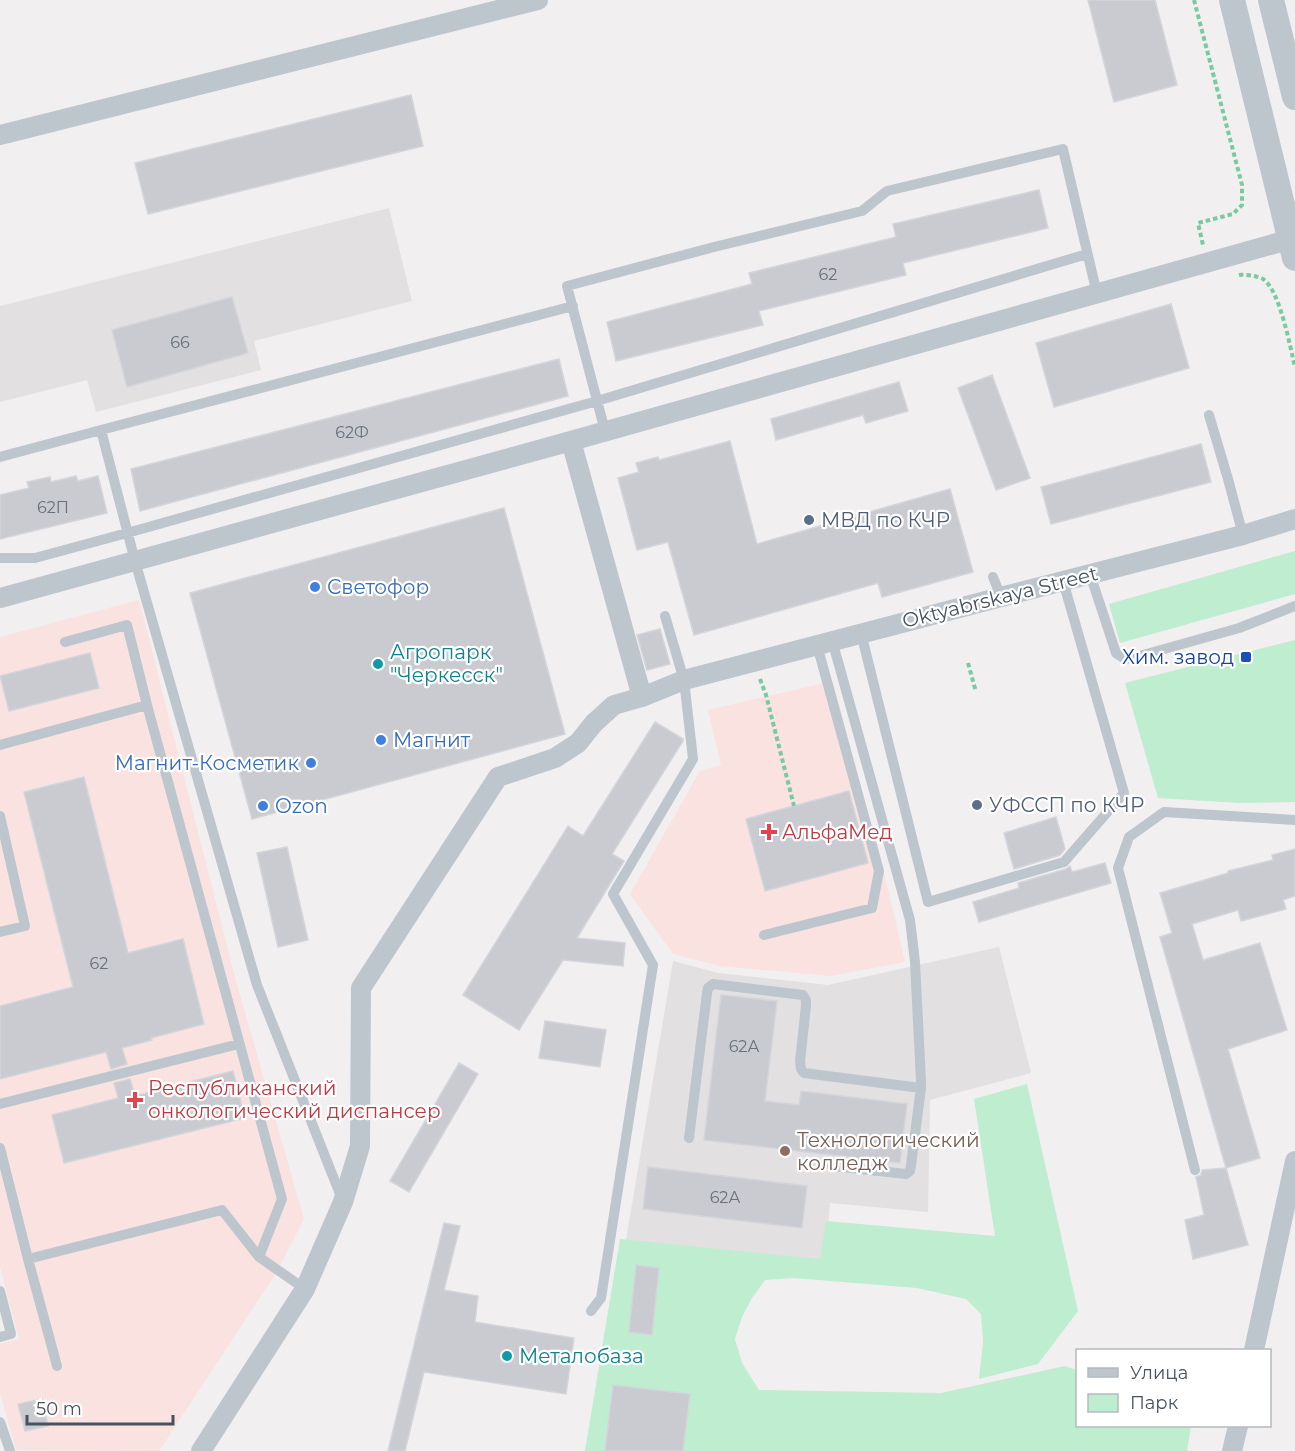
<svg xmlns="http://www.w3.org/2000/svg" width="1295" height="1451" font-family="Montserrat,sans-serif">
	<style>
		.education { fill: #e2e0e1 }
		.medical { fill: #fae2e0 }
		.green { fill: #beedd0 }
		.building { fill: #c9cbd1; stroke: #d3d5da; stroke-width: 1.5 }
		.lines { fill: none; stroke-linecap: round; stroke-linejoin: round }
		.path { stroke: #78caa0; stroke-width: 4; stroke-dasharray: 4.5 3; stroke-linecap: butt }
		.service { stroke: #bdc6cd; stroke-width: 10 }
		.minor { stroke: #bdc6cd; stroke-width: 20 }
		.tertiary { stroke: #bdc6cd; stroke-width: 26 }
		.service-dot { fill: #5c6f8a; stroke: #fff; stroke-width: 2 }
		.shop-dot { fill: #3f7fe0; stroke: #fff; stroke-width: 2 }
		.transit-dot { fill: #1a4fb4; stroke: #fff; stroke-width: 2 }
		.culture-dot { fill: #0f9aa8; stroke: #fff; stroke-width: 2 }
		.health-dot { fill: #e0444e; stroke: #fff; stroke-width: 2 }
		.education-dot { fill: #8d6e63; stroke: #fff; stroke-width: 2 }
		.labels { text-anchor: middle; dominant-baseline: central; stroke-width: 4.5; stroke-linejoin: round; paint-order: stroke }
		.number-label { font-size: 16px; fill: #687079 }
		.service-label { font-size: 20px; fill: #4e5e75; stroke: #fff; text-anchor: start }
		.shop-label { font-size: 20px; fill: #366cbe; stroke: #fff; text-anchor: start }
		.street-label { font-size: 20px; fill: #47525c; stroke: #fff }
		.culture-label { font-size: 20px; fill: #0d838f; stroke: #fff; text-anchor: start }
		.transit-label { font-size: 20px; fill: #164399; stroke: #fff; text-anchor: end }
		.health-label { font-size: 20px; fill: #be3a42; stroke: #fff; text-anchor: start }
		.education-label { font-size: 20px; fill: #785e54; stroke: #fff; text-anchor: start }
	</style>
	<rect width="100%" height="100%" fill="#f1efef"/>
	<path class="education" d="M389,208L412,301L254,341L261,370L96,412L87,380L0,402V306Z
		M999,947L1031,1073L930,1100L928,1212L830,1203L824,1271L624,1252L673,961L718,973L828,985Z"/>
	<path class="medical" d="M139,600L236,981L304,1219L278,1270L159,1451L16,1450L0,1393V1344L19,1339L0,1267V637Z
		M833,681L889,893L905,962L831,976L720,966L673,954L630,894L700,771L721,765L708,710Z"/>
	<path class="green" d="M1295,551V594L1120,643L1109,604Z
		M1295,640V802L1239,803L1158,798L1125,683Z
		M1027,1084L1078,1311L1038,1364L979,1379L983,1342L981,1314L966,1299L917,1288L793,1278L765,1280L752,1298L742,1317L735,1339L742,1363L759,1390L941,1393L1065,1366L1077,1370L1078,1426H1191L1187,1451H585L620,1239L820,1259L826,1221L995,1236L974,1099Z"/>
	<path class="building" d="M1088,0H1155L1177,85L1114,102Z
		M411,95L423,146L148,214L135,163Z
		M1039,190L1048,228L903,263L906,275L759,311L763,325L616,361L607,322L752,284L749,273L896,237L893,224Z
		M232,297L248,353L127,387L112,330Z
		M1171,304L1189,368L1054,407L1036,343Z
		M559,359L568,396L140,511L131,469Z
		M992,375L1030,478L996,490L958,388Z
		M899,382L908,411L866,423L863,415L776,440L771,419Z
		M730,441L757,544L950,489L973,572L882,597L878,583L694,635L668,542L637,550L618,478L639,472L636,463L658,457L659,460Z
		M1201,444L1211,482L1051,524L1041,487Z
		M76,476L78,481L98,476L107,513L0,539V495L29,488L27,482L50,477L51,482Z
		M504,508L565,734L252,819L190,593Z
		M660,629L670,664L647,670L637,635Z
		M90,653L99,688L9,711L0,676Z
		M655,722L683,739V741L612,854L624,861L577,938L625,943L623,966L563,960L519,1030L463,995L568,826L583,836Z
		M84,777L128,953L183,939L204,1024L151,1038L152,1040L122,1048L127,1064L111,1069L106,1052L0,1079V1006L73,987L24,792Z
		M849,791L868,863L765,891L746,819Z
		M1056,817L1065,849L1060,855L1014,869L1004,833Z
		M287,847L308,940L278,947L257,853Z
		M1295,849V896L1283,900L1286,909L1241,921L1238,910L1192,924L1203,960L1260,943L1287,1030L1228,1049L1260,1158L1226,1168L1160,937L1172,933L1160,893L1228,873V871L1273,860L1272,855Z
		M1105,863L1111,883L979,922L973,902L1019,888L1018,883L1066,869L1070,866L1072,872Z
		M721,995L777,1001L765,1101L799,1105L801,1091L907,1104L900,1163L704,1140Z
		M545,1021L606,1030L600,1067L539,1058Z
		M459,1063L478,1074L409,1192L390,1181Z
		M233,1071L245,1118L64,1163L52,1115L118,1098L114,1083L130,1079L135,1096Z
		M648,1167L807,1186L802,1228L643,1209Z
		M1226,1168L1248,1245L1193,1259L1185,1220L1204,1215L1196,1177L1201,1175L1202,1170Z
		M444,1223L460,1226L444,1290L478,1296L475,1322L574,1338L566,1394L424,1372L405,1451H388Z
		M636,1265L659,1268L652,1335L629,1332Z
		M613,1385L690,1394L683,1451H605Z
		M42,1399L48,1426L25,1431L18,1404Z"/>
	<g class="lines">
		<path class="path" d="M1194,0L1242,185V205L1233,214L1198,223L1203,245
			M1239,275C1245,274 1257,276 1263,279C1280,290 1290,347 1295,367
			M968,663L976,692
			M760,679L766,695L794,806"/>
		<path class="service" d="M1209,415L1228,479L1243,535
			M605,431L567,286L714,247L862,211L887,191L1063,149L1097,294
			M0,457L101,430
			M0,558H35L127,533L597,401L1087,254
			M1090,574L1116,653L1125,659L1136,657L1239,628L1295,606
			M993,577L1001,597
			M861,633L928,902L1064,862L1124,793L1063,581
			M65,642L127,625L147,705
			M0,745L147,705L282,1199L259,1257L305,1289
			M0,816L25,926L0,932
			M764,935L872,908L879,871L817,645
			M0,1104L239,1044
			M689,1138L707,993L708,988L713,984L803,995L806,1000V1006L800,1061L801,1069L804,1073L921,1088V1081L915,962L910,920L832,640
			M0,1148L28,1259L222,1210L259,1257
			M832,1166L906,1174L910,1171L911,1165L921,1088
			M1195,1170L1118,868L1129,837L1164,812L1295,820
			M342,1199L257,985L135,561L101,430L573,306
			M28,1259L57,1366
			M0,1291L11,1334L0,1337
			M591,1311L601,1298L653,965L613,894L693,759L684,680L665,616
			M0,1422L10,1451"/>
		<path class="minor" d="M0,135L538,0
			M571,441L642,697
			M0,598L571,441L1295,238
			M1254,1350L1295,1161
			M201,1451L305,1289L343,1202L360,1146L361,988L498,777L555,758L578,743L594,723L614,705L642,697L684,680L1001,597L1243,535L1295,519
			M1232,1451L1238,1426"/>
		<path class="tertiary" d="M1232,0L1295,258
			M1271,0L1295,97"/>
	</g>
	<g class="service-dot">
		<circle cx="809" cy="520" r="6"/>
		<circle cx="977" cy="805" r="6"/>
	</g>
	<g class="shop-dot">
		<circle cx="315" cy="587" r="6"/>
		<circle cx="381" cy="740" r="6"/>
		<circle cx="311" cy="763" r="6"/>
		<circle cx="263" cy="806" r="6"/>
	</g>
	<rect class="transit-dot" x="1240" y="651" width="12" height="12" rx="3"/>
	<g class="culture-dot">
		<circle cx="378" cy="664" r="6"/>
		<circle cx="507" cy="1356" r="6"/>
	</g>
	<g class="health-dot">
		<path d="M766 823h6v6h6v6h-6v6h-6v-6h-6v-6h6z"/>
		<path d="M132 1091h6v6h6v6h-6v6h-6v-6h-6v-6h6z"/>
	</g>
	<circle class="education-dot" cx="785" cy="1151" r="6"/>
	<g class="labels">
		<g class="number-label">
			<text x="828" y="274">62</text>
			<text x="180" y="342">66</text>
			<text x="352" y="432">62Ф</text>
			<text x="53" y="507">62П</text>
			<text x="99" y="963">62</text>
			<text x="744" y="1046">62А</text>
			<text x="725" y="1197">62А</text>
		</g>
		<g class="service-label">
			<text x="821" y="520">МВД по КЧР</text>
			<text x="989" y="805">УФССП по КЧР</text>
		</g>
		<g class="shop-label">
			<text x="327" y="587">Светофор</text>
			<text x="393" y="740">Магнит</text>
			<text x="299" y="763" text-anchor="end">Магнит-Косметик</text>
			<text x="275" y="806">Ozon</text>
		</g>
		<g class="street-label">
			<text transform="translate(1000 597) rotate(-14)">Oktyabrskaya Street</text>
		</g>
		<g class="culture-label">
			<text x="390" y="652">Агропарк<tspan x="390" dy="23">"Черкесск"</tspan></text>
			<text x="519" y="1356">Металобаза</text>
		</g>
		<g class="transit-label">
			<text x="1234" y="657">Хим. завод</text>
		</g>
		<g class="health-label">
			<text x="782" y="832">АльфаМед</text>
			<text x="148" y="1088">Республиканский<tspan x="148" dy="23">онкологический диспансер</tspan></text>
		</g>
		<g class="education-label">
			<text x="797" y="1140">Технологический<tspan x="797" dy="23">колледж</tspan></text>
		</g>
	</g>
	<rect x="1076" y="1349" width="195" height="78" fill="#ffffff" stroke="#b5babe" stroke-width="1.5"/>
	<rect x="1088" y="1368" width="30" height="9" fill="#bdc6cd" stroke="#b5babe" stroke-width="1.5"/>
	<text x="1130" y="1379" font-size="18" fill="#47525c">Улица</text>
	<rect x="1088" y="1394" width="30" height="18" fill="#beedd0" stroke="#b5babe" stroke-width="1.5"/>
	<text x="1130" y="1409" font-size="18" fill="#47525c">Парк</text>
	<path d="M27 1415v9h146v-9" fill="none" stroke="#47525c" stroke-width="3"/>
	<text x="36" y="1415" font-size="18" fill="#47525c" stroke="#ffffff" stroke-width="4.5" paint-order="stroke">50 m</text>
</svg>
